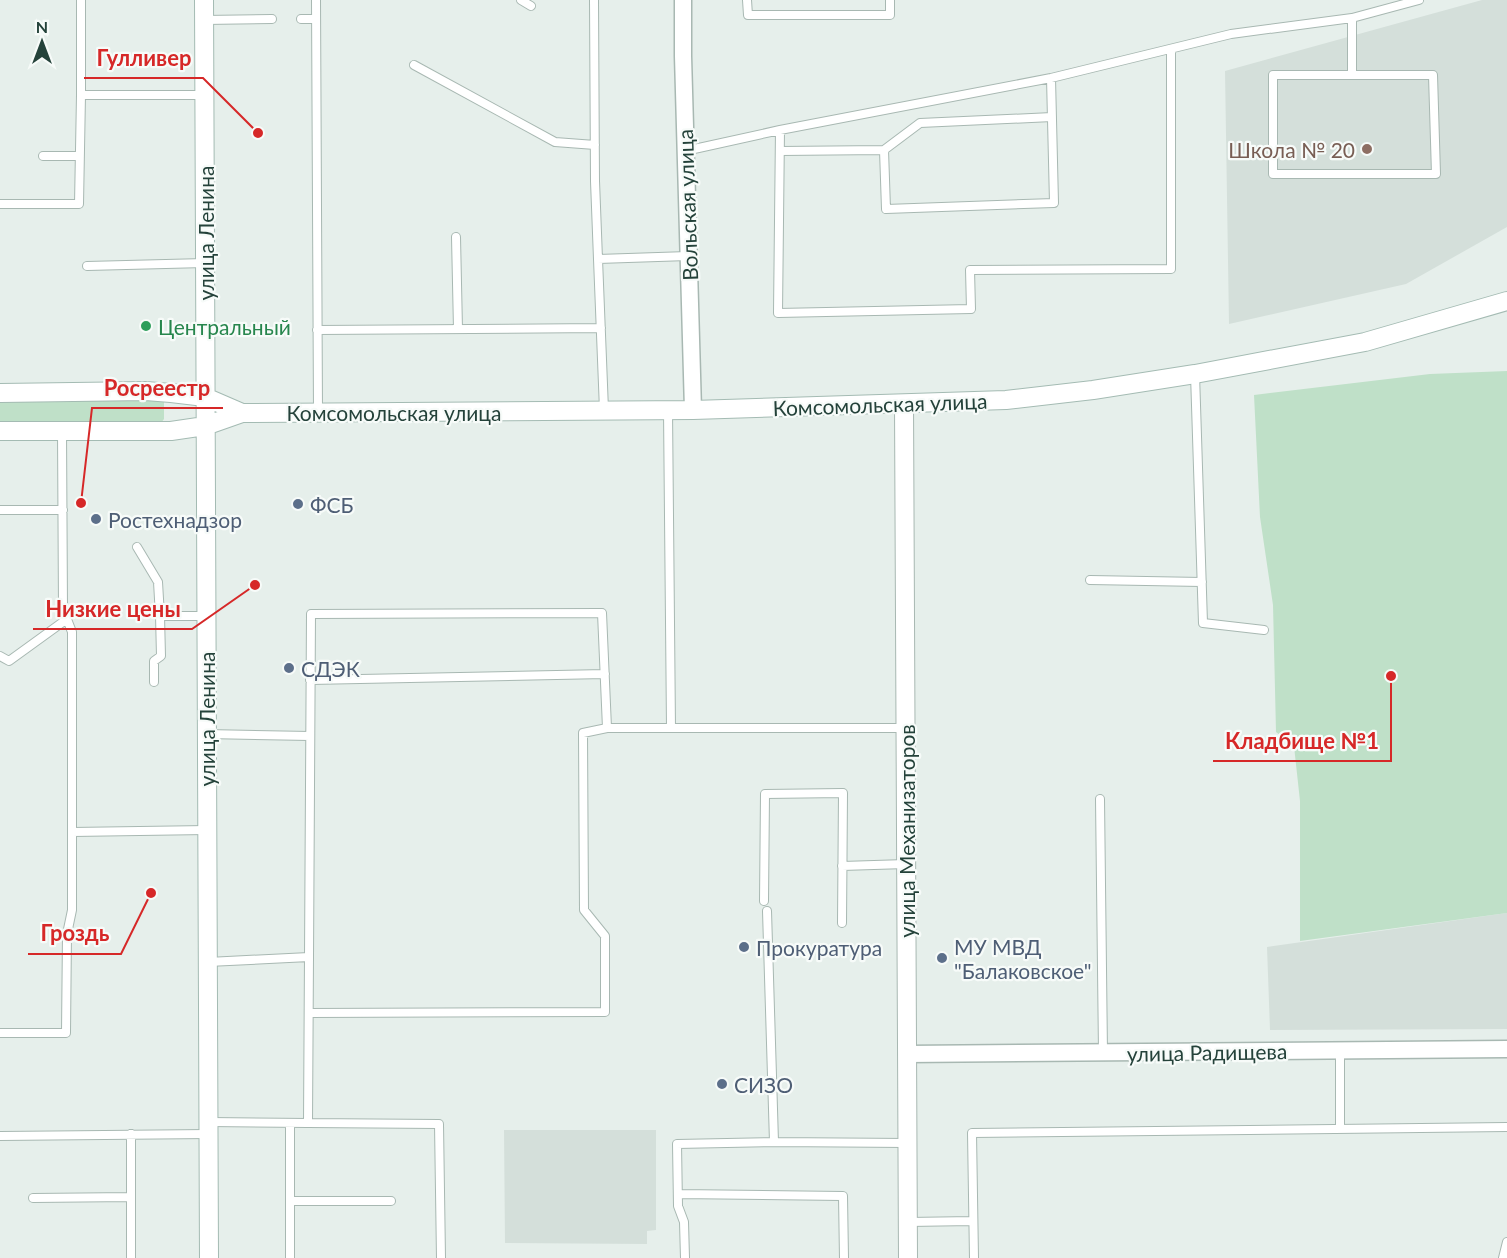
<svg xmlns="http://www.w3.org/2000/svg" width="1507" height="1258" font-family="Lato,sans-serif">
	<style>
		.built { fill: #d4dfda }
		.green { fill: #bfe0c8 }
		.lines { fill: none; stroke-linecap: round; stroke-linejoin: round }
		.service-casing { stroke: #a8b8b2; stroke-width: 10 }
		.minor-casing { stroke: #a8b8b2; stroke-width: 19 }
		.tertiary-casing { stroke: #a8b8b2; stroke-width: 20 }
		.secondary-casing { stroke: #a4bbb3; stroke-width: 20 }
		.service { stroke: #fff; stroke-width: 8 }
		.minor { stroke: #fff; stroke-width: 16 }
		.tertiary { stroke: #fff; stroke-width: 18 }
		.secondary { stroke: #fff; stroke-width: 18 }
		.education-dot { fill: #8d6e63; stroke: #f7fbf9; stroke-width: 2 }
		.leisure-dot { fill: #2e9e5b; stroke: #f7fbf9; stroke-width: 2 }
		.service-dot { fill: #5c6f8a; stroke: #f7fbf9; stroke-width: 2 }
		.labels { text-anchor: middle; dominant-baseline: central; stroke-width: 4.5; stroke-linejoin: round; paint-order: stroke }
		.education-label { font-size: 21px; fill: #785e54; stroke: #f7fbf9; text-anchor: end }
		.street-label { font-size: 21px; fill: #24423a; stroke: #f7fbf9 }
		.leisure-label { font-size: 21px; fill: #27864d; stroke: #f7fbf9; text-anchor: start }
		.service-label { font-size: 21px; fill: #4e5e75; stroke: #f7fbf9; text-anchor: start }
		.leader { fill: none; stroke: #d62828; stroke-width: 2 }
		.callout-dot { fill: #d62828; stroke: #f7fbf9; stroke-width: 2 }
		.callout-label { font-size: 22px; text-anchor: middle; font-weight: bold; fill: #d62828; stroke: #f7fbf9; stroke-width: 4.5; stroke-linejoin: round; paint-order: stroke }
	</style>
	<rect width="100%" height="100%" fill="#e6efeb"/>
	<path class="built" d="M1482,0H1507V227L1406,284L1229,324L1225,71Z
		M1507,913V1029L1270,1030L1267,947Z
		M504,1130H656V1230L647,1231V1244L505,1243Z"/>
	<path class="green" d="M1507,371V913L1300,941V801L1294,746L1276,732L1273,605L1260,517L1254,395L1430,374Z
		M0,399H161L164,402V419L161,423H0Z"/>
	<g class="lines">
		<g class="service-casing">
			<path id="service" d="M81,0V95
				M316,0L318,412
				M521,0L531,6
				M594,0L595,181L598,259L688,256
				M747,0L748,15H890V0
				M1352,18V75H1433L1436,174H1273V75H1352
				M301,19H316
				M204,20L272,19
				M414,65L555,142L595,145
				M780,130L778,313L971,309L970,270L1171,269V49
				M884,150L920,123L1052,117
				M685,151L780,130L1051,78L1231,34L1352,18L1419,0
				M780,151L884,150L886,209L1054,203L1051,78
				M43,156H79
				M0,204H79L81,95H204
				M456,237L458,329
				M598,259L604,410
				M87,266L205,263
				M317,330L601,328
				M1195,374L1203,623L1264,630
				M668,410L671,728H906
				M0,510H63
				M137,547L158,582L160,616
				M1090,580L1202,582
				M0,656L9,661L67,619
				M310,680L605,674
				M154,682V661L161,656L160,616H205
				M206,734L310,736
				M1100,799L1103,1053
				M72,832L207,830
				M842,866L906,864
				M764,901L765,794L843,793L842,923
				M767,911L774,1142L908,1143
				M208,962L309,957L311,614L602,613L607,728H671
				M309,1013L605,1012V936L584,910L583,733L607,728
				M0,1033H66L67,934L72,910V632L63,609L62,431
				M1340,1050V1129
				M209,1122L308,1123L309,957
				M290,1123V1258
				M308,1123L439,1124L441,1258
				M0,1136L209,1134
				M678,1194L843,1196L844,1258
				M33,1198L131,1197V1134
				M290,1201H391
				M908,1222L973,1221
				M131,1258V1197
				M685,1258L684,1222L678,1206L677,1144L774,1142
				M974,1258L972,1133L1507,1127
				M1503,1258L1507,1242"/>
		</g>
		<g class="minor-casing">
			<path id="minor" d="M683,0V56L693,410
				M907,1054L1507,1049"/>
		</g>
		<g class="tertiary-casing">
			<path id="tertiary" d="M904,404L908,1258"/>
		</g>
		<g class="secondary-casing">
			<path id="secondary" d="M204,0L209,1258
				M0,393L146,391L171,393L205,397L242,413
				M0,431H171L205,426L242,413L693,410L1006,400L1093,390L1195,374L1365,342L1507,301"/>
		</g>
		<use href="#service" class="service"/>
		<use href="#minor" class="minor"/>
		<use href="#tertiary" class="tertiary"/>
		<use href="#secondary" class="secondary"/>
	</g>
	<circle class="education-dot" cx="1367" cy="149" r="6"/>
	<circle class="leisure-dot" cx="146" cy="326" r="6"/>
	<g class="service-dot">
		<circle cx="298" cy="504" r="6"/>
		<circle cx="96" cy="519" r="6"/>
		<circle cx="289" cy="668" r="6"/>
		<circle cx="744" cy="947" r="6"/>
		<circle cx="942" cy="958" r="6"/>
		<circle cx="722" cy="1084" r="6"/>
	</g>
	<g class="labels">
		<g class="education-label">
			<text x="1355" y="149">Школа № 20</text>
		</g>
		<g class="street-label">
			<text transform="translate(687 205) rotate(-92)">Вольская улица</text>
			<text transform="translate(205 233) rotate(-90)">улица Ленина</text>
			<text transform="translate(880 404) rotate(-2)">Комсомольская улица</text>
			<text x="394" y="412">Комсомольская улица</text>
			<text transform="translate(206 719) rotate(-90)">улица Ленина</text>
			<text transform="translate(906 831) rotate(-90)">улица Механизаторов</text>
			<text transform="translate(1207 1052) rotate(-1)">улица Радищева</text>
		</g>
		<g class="leisure-label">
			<text x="158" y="326">Центральный</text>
		</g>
		<g class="service-label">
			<text x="310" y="504">ФСБ</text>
			<text x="108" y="519">Ростехнадзор</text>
			<text x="301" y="668">СДЭК</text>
			<text x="954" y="946">МУ МВД<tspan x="954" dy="24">"Балаковское"</tspan></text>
			<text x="756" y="947">Прокуратура</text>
			<text x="734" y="1084">СИЗО</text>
		</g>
	</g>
	<path class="leader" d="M258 133L203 78H84M81 503L92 408H223M255 585L192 629H33M1391 676L1391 761H1213M151 893L121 954H28"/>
	<g class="callout-dot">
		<circle cx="258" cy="133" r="6"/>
		<circle cx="81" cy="503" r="6"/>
		<circle cx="255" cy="585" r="6"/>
		<circle cx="1391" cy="676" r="6"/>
		<circle cx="151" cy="893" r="6"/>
	</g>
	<g class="callout-label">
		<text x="144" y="66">Гулливер</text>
		<text x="157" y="396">Росреестр</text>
		<text x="113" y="617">Низкие цены</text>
		<text x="1302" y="749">Кладбище №1</text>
		<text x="75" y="941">Гроздь</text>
	</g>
	<g transform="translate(42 42)" stroke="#f7fbf9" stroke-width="4.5" paint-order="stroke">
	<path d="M0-4.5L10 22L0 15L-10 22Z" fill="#24423a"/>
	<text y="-9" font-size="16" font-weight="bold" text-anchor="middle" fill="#24423a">N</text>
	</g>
</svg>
